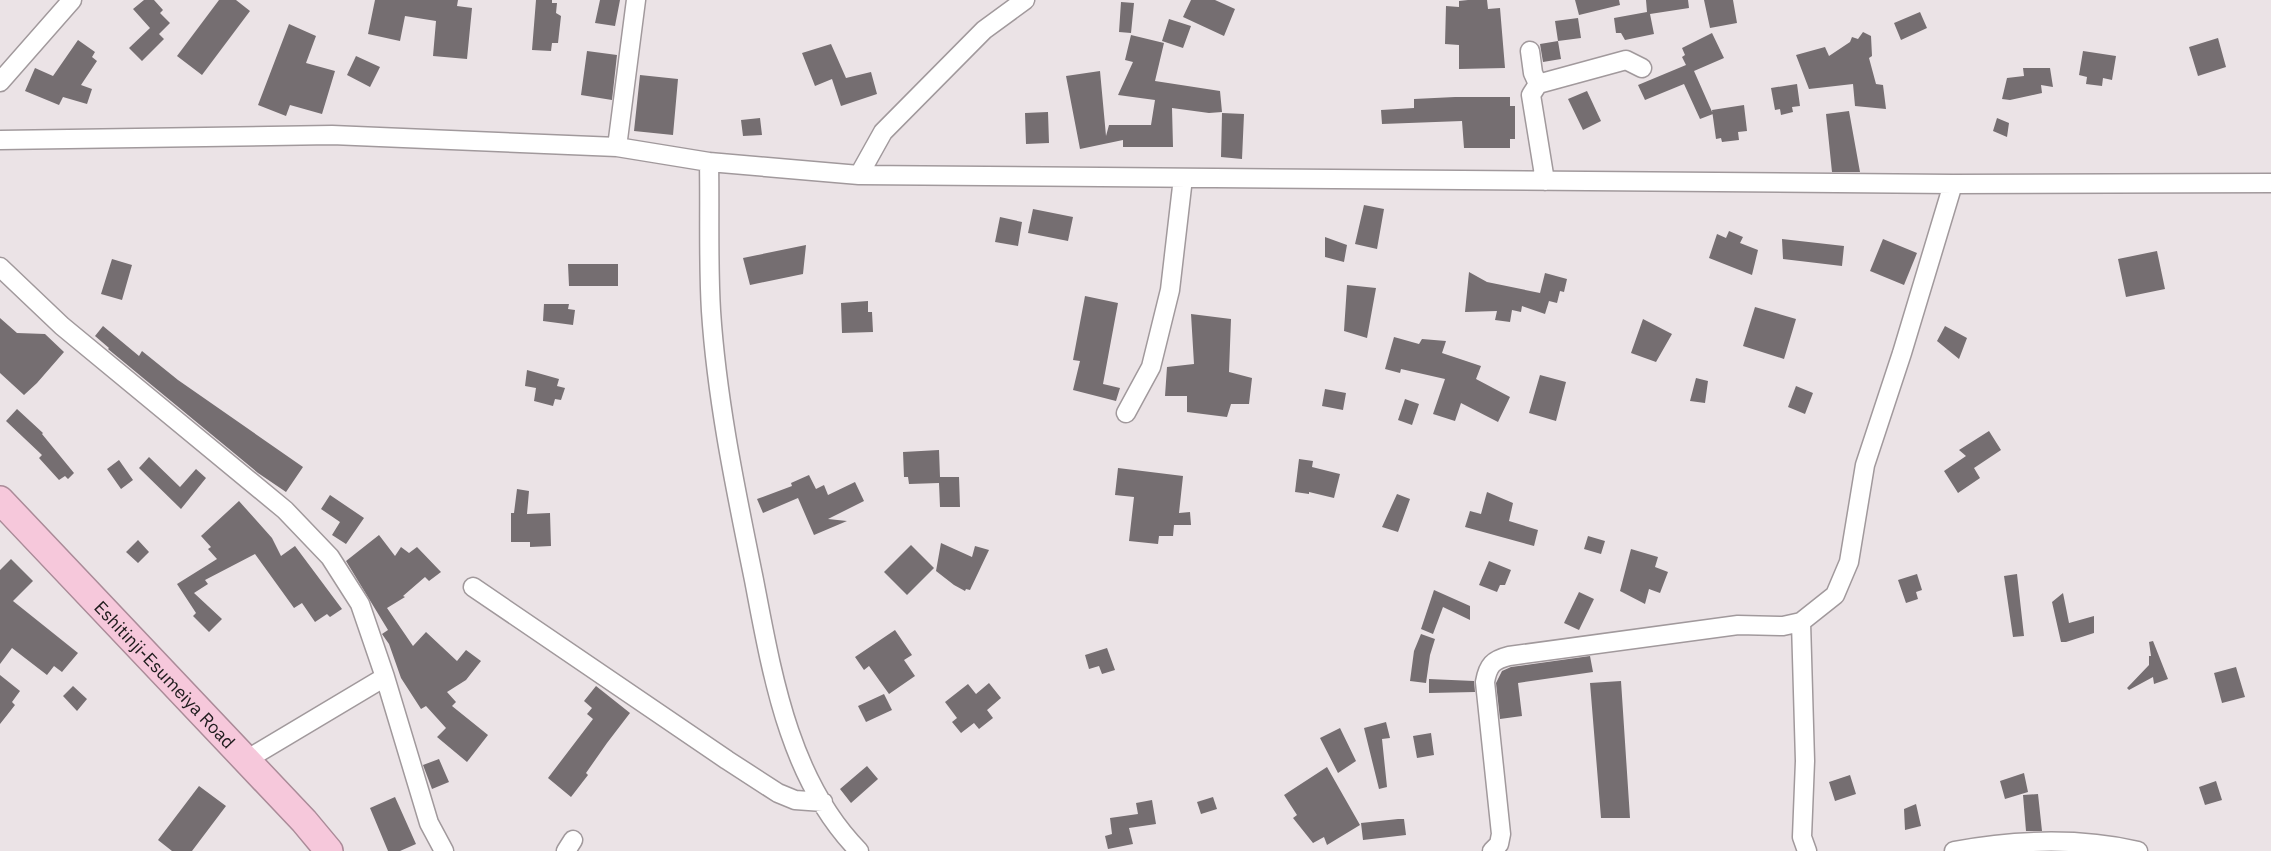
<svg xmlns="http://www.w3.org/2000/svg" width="2271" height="851" font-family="'IBM Plex Sans',sans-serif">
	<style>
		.building { fill: #756e71 }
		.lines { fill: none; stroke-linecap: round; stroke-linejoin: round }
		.minor-casing { stroke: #a1999c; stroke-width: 21 }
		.highway-casing { stroke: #aa8b98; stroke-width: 30 }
		.minor { stroke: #fff; stroke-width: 18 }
		.highway { stroke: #f6c8db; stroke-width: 27 }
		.labels { text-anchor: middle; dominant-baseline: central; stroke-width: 4.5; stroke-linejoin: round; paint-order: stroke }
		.street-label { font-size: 18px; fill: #1e1b1c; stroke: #f9f0f4 }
	</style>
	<rect width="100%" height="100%" fill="#ebe3e6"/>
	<path class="building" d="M144,0H154L163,10L160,13L170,23L159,34L164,39L142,61L129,48L150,28L133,9Z
		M219,0H236L250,11L202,75L177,56Z
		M375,0H458L457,6L472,8L467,59L433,56L436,21L405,16L400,41L368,34Z
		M536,0H552V3H557L556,13L561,16L558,43H552L551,51L532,50Z
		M600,0H620L615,26L595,23Z
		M1191,0H1215L1235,9L1224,36L1183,17Z
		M1468,0H1487L1488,9L1500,8L1505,68L1459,69V45L1445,44L1446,6L1459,7V1Z
		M1575,0H1619L1620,5L1579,15Z
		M1646,0H1688L1689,8L1650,14L1654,34L1625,40L1621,33H1616L1614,18L1647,12Z
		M1704,0H1733L1737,23L1710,28Z
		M1121,2L1134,3L1131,33L1119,32Z
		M1920,12L1927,28L1901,40L1894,23Z
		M1578,18L1581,38L1558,41L1555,21Z
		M1169,19L1191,26L1183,48L1162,41Z
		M289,24L316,36L306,63L335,71L322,114L290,105L286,116L258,105Z
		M1863,32L1871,36L1872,56L1869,58L1876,84L1883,85L1886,109L1855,106L1853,84L1809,89L1796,55L1825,47L1829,56L1850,42L1852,37L1858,39Z
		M1712,33L1724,58L1694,71L1713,114L1700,119L1684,84L1645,100L1638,85L1686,65L1682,57L1685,55L1682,48Z
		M1131,35L1164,43L1155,81L1220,91L1222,112L1209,113L1172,108L1173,147H1123V140L1080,149L1066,76L1100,71L1106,136L1109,125H1151L1155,100L1118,95L1133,62L1125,60Z
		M2218,38L2226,67L2198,76L2189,47Z
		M78,40L95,52L92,57L97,61L81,85L92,89L87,104L63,97L59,105L25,91L35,68L53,76Z
		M1558,41L1561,59L1543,62L1540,44Z
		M831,44L846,78L871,72L877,94L841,106L832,79L815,86L802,53Z
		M587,51L617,55L612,100L581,95Z
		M2083,51L2116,56L2112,80L2103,78L2102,86L2086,84L2087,77L2079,75Z
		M356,56L380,67L370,87L347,75Z
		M2023,68H2050L2053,87L2041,85L2042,93L2010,100L2002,99L2007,78L2024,76Z
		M640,75L678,79L673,135L634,131Z
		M1797,84L1800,106L1792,107L1793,112L1781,115L1780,109L1775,110L1771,88Z
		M1587,91L1601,121L1583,130L1568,99Z
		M1455,97H1510V106H1515V139H1510V148H1464L1462,121L1382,124L1381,110L1414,108V99Z
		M1744,105L1747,131L1738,132L1739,140L1722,142L1721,138L1716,139L1712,110Z
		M1849,111L1860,172H1832L1826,114Z
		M1048,112L1049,143L1026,144L1025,113Z
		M1222,113L1244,114L1242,159L1221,157Z
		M760,118L762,135L743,136L741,120Z
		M1997,118L2009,123L2007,137L1993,131Z
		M1364,205L1384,209L1377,249L1355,244Z
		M1033,209L1073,217L1068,241L1028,233Z
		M1000,217L1022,222L1018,246L995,242Z
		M1729,231L1743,237L1740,243L1758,250L1752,275L1709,258L1717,234L1726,238Z
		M1325,237L1347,245L1344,262L1325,257Z
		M1782,239L1844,246L1842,266L1783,259Z
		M1883,239L1917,253L1904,285L1870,271Z
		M806,245L803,274L750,285L743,258Z
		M2157,251L2165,289L2126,297L2118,259Z
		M112,259L132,265L122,300L101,294Z
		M568,264H618V286H569Z
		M1469,272L1487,282L1540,293L1545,273L1567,279L1564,292L1560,291L1557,303L1549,301L1545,314L1522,306L1521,312L1512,310L1510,322L1495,320L1497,311L1465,312Z
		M1347,285L1376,288L1367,338L1344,331Z
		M1085,296L1118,303L1103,384L1120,388L1116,401L1073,390L1080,361L1073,360Z
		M868,301V312H872L873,332L842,333L841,303Z
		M544,304H569L568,309L575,310L573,325L543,321Z
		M1755,307L1796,319L1784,359L1743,346Z
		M1191,314L1231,319L1229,372L1252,378L1249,404H1231L1227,417L1187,412V396H1165L1167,367L1194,364Z
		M0,318L17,333L45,334L64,352L37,383L24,395L0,373Z
		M1643,319L1672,334L1656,362L1631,353Z
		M103,326L139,356L142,351L178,380L303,467L286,492L258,473L108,349L109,348L95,336Z
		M1945,326L1967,338L1959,359L1937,341Z
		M1394,337L1419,344L1422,339L1446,341L1442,353L1481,366L1476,379L1510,397L1498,422L1461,403L1455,421L1433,414L1445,379L1401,369L1400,373L1385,369Z
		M527,370L559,379L557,386L565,388L561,400L555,399L553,406L534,401L536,388L525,386Z
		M1540,375L1566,382L1556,421L1529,413Z
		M1696,378L1708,381L1705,403L1690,401Z
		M1796,386L1813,393L1805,414L1788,407Z
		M1325,389L1346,393L1343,410L1322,406Z
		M1405,399L1419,404L1412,425L1398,420Z
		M17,409L43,433L42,434L74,473L68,479L65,476L59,480L39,458L42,455L6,421Z
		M1989,431L2001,450L1974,468L1980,478L1958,493L1944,471L1966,456L1959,450Z
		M939,450L940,477H959L960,507H940L939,483L909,484L908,477H904L903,452Z
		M149,457L180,487L196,469L206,478L181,509L139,468Z
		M1299,459L1313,461L1312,467L1340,474L1334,498L1309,492V494L1295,492Z
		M119,460L133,480L121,489L107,469Z
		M1118,468L1183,476L1179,513L1190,512L1191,525H1174L1173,536H1159L1158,544L1129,541L1134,497L1115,495Z
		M809,475L816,489L824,485L828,495L855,482L864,501L828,519L847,521L814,535L798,498L763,513L757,499L792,486L791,483Z
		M517,489L529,491L527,514L550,513L551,546L530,547V542H511V513H514Z
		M1487,492L1513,503L1509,521L1538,530L1534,546L1465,527L1470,511L1481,514Z
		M1397,494L1410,499L1398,532L1382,527Z
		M330,495L364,518L346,544L332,535L340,522L321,509Z
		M239,501L272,538L281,556L295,546L342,609L330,617L327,614L315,622L302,603L294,608L255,554L205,580L208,584L194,593L222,619L209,632L193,616L196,613L177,584L217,559L208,549L211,547L201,536Z
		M379,535L395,556L401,547L409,553L417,547L441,572L429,581L425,577L403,596L405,597L387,608L413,646L426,632L457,661L466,650L481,661L466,680L447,692L456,702L452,706L488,735L467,762L437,737L446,728L426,706L421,709L401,678L389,644L382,634L388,630L346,561Z
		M1588,536L1605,541L1601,554L1584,549Z
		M138,540L149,552L138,563L126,552Z
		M941,543L972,557L975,546L989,550L970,590L966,589L965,591L954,585L936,571Z
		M911,545L934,568L907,595L884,572Z
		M1631,549L1658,557L1655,567L1668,572L1660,593L1649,589L1645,604L1620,591Z
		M11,559L33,581L13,601L78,653L62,672L54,666L47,675L12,648L0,664V570Z
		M1489,561L1511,570L1505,585H1500L1497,592L1479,585Z
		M1917,574L1922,590L1916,592L1918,599L1906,603L1898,580Z
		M2017,574L2024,636L2013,637L2004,576Z
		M1434,590L1470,606V620L1443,607L1433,634L1421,629Z
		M1579,592L1594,599L1579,630L1564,623Z
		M2063,593L2069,623L2094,616V633L2066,642H2061L2052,602Z
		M895,630L912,655L904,660L915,676L889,694L869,666L864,670L855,657Z
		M1421,634L1435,639L1430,655L1426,683L1410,681L1414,651Z
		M2153,641L2168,679L2154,684L2153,677L2129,690L2127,688L2149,665V656H2151L2149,642Z
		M1107,648L1115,670L1102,674L1099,666L1089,669L1085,655Z
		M1590,656L1593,672L1518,683L1522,716L1500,719L1496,683L1502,671L1511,667Z
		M2236,667L2245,697L2222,703L2214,673Z
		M0,675L20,691L12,702L15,705L0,724Z
		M1429,679L1474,681L1475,692L1429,693Z
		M1621,681L1630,818H1601L1590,683Z
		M989,683L1001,698L987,710L993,718L979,729L974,723L961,733L952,722L957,718L945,702L968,684L976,694Z
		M73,686L87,699L77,711L63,696Z
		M596,686L630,713L607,743L586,773L588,775L571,797L548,778L593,719L587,714L592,708L584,701Z
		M884,694L892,710L866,722L858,706Z
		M1386,722L1390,738L1382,739L1387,787L1379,789L1364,728Z
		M1340,728L1356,761L1338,773L1320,738Z
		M1431,733L1434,755L1417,758L1413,736Z
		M439,759L449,782L432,789L423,765Z
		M867,766L878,779L851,803L840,789Z
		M1327,767L1360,825L1327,845L1324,837L1313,843L1293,818L1297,815L1284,795Z
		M2024,773L2028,792L2005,799L2000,781Z
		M1850,775L1856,794L1835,801L1829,782Z
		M2216,781L2222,800L2205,805L2199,787Z
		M199,786L226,806L192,851H172L158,840Z
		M2038,794L2042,831H2026L2023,795Z
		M395,797L416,844L400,851H388L370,808Z
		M1213,797L1217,809L1201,814L1197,802Z
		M1152,800L1156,824L1129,828L1133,844L1108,849L1105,836L1112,834L1110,818L1138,814L1136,803Z
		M1916,804L1921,826L1905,830L1904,809Z
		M1398,819H1404L1406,835L1363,840L1361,823Z"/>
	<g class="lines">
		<g class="minor-casing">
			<path id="minor" d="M1530,51L1533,73L1538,84L1531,95L1545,181
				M0,82L72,0
				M1538,84L1626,60L1642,68
				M0,140L332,135L617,147L709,162L859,175L1953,184L2271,183
				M617,147L636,0
				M709,162C710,211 708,262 711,311C717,402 736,491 754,580C772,674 789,780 859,851
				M859,175L883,132L984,30L1025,0
				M0,267L62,326L285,510L330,557L360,604L385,677L429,823L444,851
				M1126,413L1151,367L1170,290L1183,178
				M473,587L727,760L778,793L795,800L823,802
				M1801,622L1805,761L1802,837L1807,851
				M246,760L385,677
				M566,851L573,840
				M1492,851L1499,844L1501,834L1485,682C1488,665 1493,660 1509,656L1738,625L1783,626L1801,622L1835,595L1849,562L1865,465L1902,353L1953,184
				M1954,851C2014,840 2077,837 2138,851"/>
		</g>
		<g class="highway-casing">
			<g id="highway">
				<path id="s1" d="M0,500L304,821L329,851"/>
			</g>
		</g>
		<use href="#minor" class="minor"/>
		<use href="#highway" class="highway"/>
	</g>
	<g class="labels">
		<g class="street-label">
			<text stroke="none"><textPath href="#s1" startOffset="240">Eshitinji-Esumeiya Road</textPath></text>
		</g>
	</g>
</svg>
